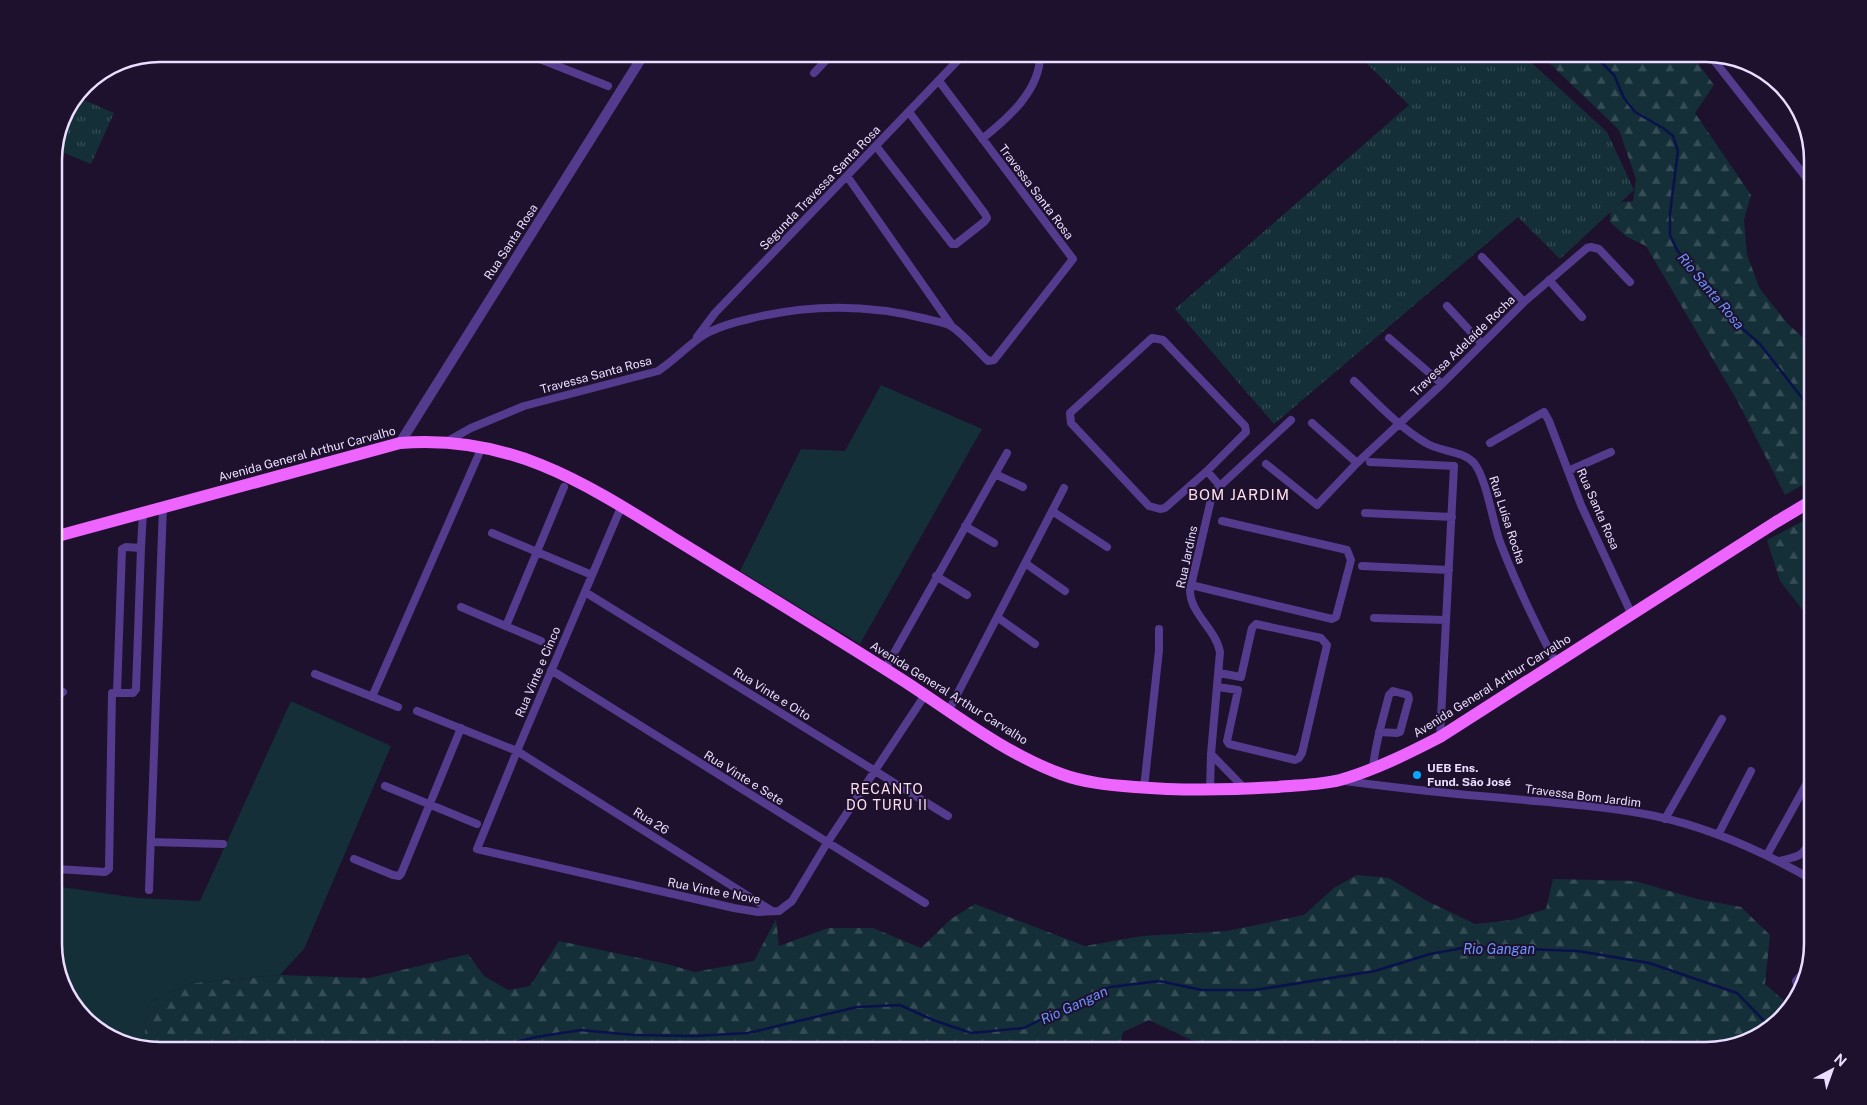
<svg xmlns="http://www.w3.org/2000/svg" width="1867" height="1105" font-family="'Public Sans',sans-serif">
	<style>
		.grass { fill: url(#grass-tufts) }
		.forest { fill: url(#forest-firs) }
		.garden { fill: #142f37 }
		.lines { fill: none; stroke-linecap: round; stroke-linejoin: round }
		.stream { stroke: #0a114d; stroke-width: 2.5 }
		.minor { stroke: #543b8d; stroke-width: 8 }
		.tertiary { stroke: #543b8d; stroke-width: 10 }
		.primary { stroke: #ee64ff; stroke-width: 12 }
		.poi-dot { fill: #09a5ff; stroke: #1d112d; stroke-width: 2 }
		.labels { text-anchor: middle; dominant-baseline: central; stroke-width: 4; stroke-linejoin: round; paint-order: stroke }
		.street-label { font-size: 12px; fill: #eaddff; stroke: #1d112d }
		.poi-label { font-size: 12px; font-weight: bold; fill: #eaddff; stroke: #1d112d; text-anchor: start }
		.water-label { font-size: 14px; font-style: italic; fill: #6b93ff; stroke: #1d112d }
		.neighbourhood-label { font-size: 14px; letter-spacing: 1px; fill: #ffdfeb; stroke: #1d112d }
		.quarter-label { font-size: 15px; letter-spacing: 1px; fill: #ffdfeb; stroke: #1d112d }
		.rim { fill: none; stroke: #eaddff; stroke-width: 2.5 }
	</style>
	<defs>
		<pattern id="grass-tufts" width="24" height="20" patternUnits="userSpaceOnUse" patternTransform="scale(1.25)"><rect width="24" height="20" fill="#142f37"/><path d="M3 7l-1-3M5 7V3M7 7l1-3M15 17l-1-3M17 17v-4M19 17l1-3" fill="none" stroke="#364d55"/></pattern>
		<pattern id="forest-firs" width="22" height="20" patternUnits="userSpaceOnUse" patternTransform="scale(1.25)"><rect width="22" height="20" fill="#142f37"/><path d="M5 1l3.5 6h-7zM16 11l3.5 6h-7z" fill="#364d55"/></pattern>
	</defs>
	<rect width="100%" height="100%" fill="#1d112d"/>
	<path class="grass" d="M1357,54H1522L1607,132L1634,190L1560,259L1518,217L1274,424L1175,309L1409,105Z
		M77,97L114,113L91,164L55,149L62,119Z"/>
	<path class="forest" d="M1540,54H1691L1714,85L1695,113L1751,195L1744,220L1747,255L1760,289L1788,324L1813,347V483L1804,484L1785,495L1738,402L1646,246L1627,237L1610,222L1611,209L1622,202L1633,201L1636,179L1619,130Z
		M1813,516V623L1780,581L1767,540Z
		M1357,875L1389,878L1427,901L1475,924L1512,920L1546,909L1553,879L1635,881L1697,899L1741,907L1770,935L1765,984L1790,1006L1760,1037L1707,1051H1292L1191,1040L1149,1020L1123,1032L1119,1051H161L143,1047L148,1003L191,983L280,975L369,978L468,954L484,976L508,990L530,986L559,941L667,964L695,972L754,961L776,919L779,946L828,928H873L921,948L951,919L975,904L1085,946L1142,936L1227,931L1304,915L1335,887Z"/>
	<path class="garden" d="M881,385L982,429L860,644L740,571L801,449L845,451Z
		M291,701L391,746L304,949L280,975L191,983L148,1003L143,1047L107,1037L68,998L54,951V886L138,898L200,901Z"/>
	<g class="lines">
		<path class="stream" d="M1593,54L1614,75L1624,98L1635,112L1663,128L1673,136L1678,151L1670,213V235L1677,250L1690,267L1710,285L1726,305L1736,323L1760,344L1806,403L1809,410L1807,434L1813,452
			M454,1051L484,1050L536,1037L581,1030L634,1035L695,1036L748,1033L857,1007L900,1005L933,1020L971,1033L1024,1028L1071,1004L1110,987L1159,981L1202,990H1255L1375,971L1430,954L1468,947L1578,951L1649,963L1737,993L1770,1027"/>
		<path class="minor" d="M527,54L608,86
			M1709,54L1805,176L1813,191
			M814,73L832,54
			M982,139C1008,118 1041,90 1040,54
			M876,146L952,244H956L984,222L987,218L985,214L909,112
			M847,176L951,325
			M1482,257L1524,302
			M1549,280L1582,317
			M1447,306L1481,343
			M697,337L715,313L964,54
			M1152,338L1163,340L1245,426L1246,432L1207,471L1165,508L1160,509L1149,506L1071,423L1070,413Z
			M1389,338L1442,384
			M1354,381C1377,403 1399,427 1426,443C1440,452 1462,450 1474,463C1486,477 1493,523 1500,542C1516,584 1535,623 1556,663
			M1312,423L1357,463
			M446,442L471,428L524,406L658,371C677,359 690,342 709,332C722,326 735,322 749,319C808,304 868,304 927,319C934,321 942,322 949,325C959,329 979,353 988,361L994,360L1073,259L939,81
			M1490,443L1544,412L1549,421L1581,505L1632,615
			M1370,462L1454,466L1440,737
			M1266,464L1317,505L1357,463L1442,384L1524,302L1587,248L1591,247L1599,249L1630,282
			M1207,471L1220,486
			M1568,471L1611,452
			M995,474L1023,487
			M622,505L517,751L477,849L734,908L758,912L779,911L792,901L827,843L925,695
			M1052,511L1107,547
			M1365,513L1452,517
			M965,526L994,543
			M492,533L592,575
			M141,548L126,547L122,549L117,693H133L136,689L141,548L143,512
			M1025,563L1065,591
			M1362,566L1449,570
			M936,576L967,595
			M1191,585L1332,619L1336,617L1351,560L1347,550L1222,521
			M585,592L948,816
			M461,607L541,641
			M997,617L1035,644
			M1374,618L1446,620
			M506,626L564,487
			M885,669L1007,453
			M551,670L925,903
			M315,674L398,707
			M1218,687L1238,690L1227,741L1229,744L1295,760L1299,758L1302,753L1327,645L1321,638L1256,624L1252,628L1241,677L1219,673
			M372,697L482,447
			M949,710L1064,488
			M417,711L517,751L772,911
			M1211,754L1245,789
			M1373,768C1375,743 1383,719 1389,695L1393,691L1408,695L1409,699L1400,732L1397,733L1379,732
			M1345,781C1398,788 1451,794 1504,798C1554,803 1606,806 1655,816C1711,828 1764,852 1813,880
			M385,786L477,824
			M1144,788L1159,650V629
			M1210,790L1211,754L1220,652C1216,629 1190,614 1190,590L1212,495L1220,486L1291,420
			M54,813L58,696L63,692
			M1665,819L1722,719
			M1718,835L1751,771
			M151,842L223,844
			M1767,855L1813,772
			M354,859L393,875L399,876L401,874L461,728
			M1779,861C1801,856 1802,857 1813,837
			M54,867L57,869L105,872L109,869L112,693
			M149,890L163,506
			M1801,991L1798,988L1796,981L1807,969"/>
		<path class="tertiary" d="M400,443L644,54"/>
		<path class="primary" d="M54,537L400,443C508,434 582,481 670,536C748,584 827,632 904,681C955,714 1004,753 1061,774C1085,783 1110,785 1135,787C1183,791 1230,790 1278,787C1298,785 1320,785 1340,780C1375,770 1409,753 1440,737L1776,522L1813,500"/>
	</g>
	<circle class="poi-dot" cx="1417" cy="775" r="5"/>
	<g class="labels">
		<g class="street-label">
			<text transform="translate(820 188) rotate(-46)">Segunda Travessa Santa Rosa</text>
			<text transform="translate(1036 192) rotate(53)">Travessa Santa Rosa</text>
			<text transform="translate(511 242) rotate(-57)">Rua Santa Rosa</text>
			<text transform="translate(1463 346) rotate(-44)">Travessa Adelaíde Rocha</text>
			<text transform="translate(596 375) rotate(-15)">Travessa Santa Rosa</text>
			<text transform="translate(307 454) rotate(-15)">Avenida General Arthur Carvalho</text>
			<text transform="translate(1598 509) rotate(66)">Rua Santa Rosa</text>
			<text transform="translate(1507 520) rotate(72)">Rua Luísa Rocha</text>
			<text transform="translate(1187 557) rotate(-78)">Rua Jardins</text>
			<text transform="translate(538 672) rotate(-67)">Rua Vinte e Cinco</text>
			<text transform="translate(1492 686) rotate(-32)">Avenida General Arthur Carvalho</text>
			<text transform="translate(949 693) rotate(32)">Avenida General Arthur Carvalho</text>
			<text transform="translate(772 694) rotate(32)">Rua Vinte e Oito</text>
			<text transform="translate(744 778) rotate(32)">Rua Vinte e Sete</text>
			<text transform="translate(1583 796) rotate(7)">Travessa Bom Jardim</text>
			<text transform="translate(651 821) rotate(32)">Rua 26</text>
			<text transform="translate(714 891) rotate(11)">Rua Vinte e Nove</text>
		</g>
		<g class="poi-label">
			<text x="1427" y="768">UEB Ens.<tspan x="1427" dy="14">Fund. São José</tspan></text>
		</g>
		<g class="water-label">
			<text transform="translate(1711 291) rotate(50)">Rio Santa Rosa</text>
			<text x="1499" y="949">Rio Gangan</text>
			<text transform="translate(1074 1005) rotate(-25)">Rio Gangan</text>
		</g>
		<g class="neighbourhood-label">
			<text x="887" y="789">RECANTO<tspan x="887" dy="16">DO TURU II</tspan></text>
		</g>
		<g class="quarter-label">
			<text x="1239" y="494">BOM JARDIM</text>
		</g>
	</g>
	<path d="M0 0H1867V1105H0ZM160 62H1706A98 98 0 0 1 1804 160V944A98 98 0 0 1 1706 1042H160A98 98 0 0 1 62 944V160A98 98 0 0 1 160 62Z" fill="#1d112d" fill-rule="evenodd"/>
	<path class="rim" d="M160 62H1706A98 98 0 0 1 1804 160V944A98 98 0 0 1 1706 1042H160A98 98 0 0 1 62 944V160A98 98 0 0 1 160 62Z"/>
	<g transform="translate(1832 1070) rotate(41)" stroke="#1d112d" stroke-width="4" paint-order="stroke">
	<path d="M0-4L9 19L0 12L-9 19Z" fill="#eaddff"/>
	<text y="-8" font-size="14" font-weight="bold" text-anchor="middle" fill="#eaddff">N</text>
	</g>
</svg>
